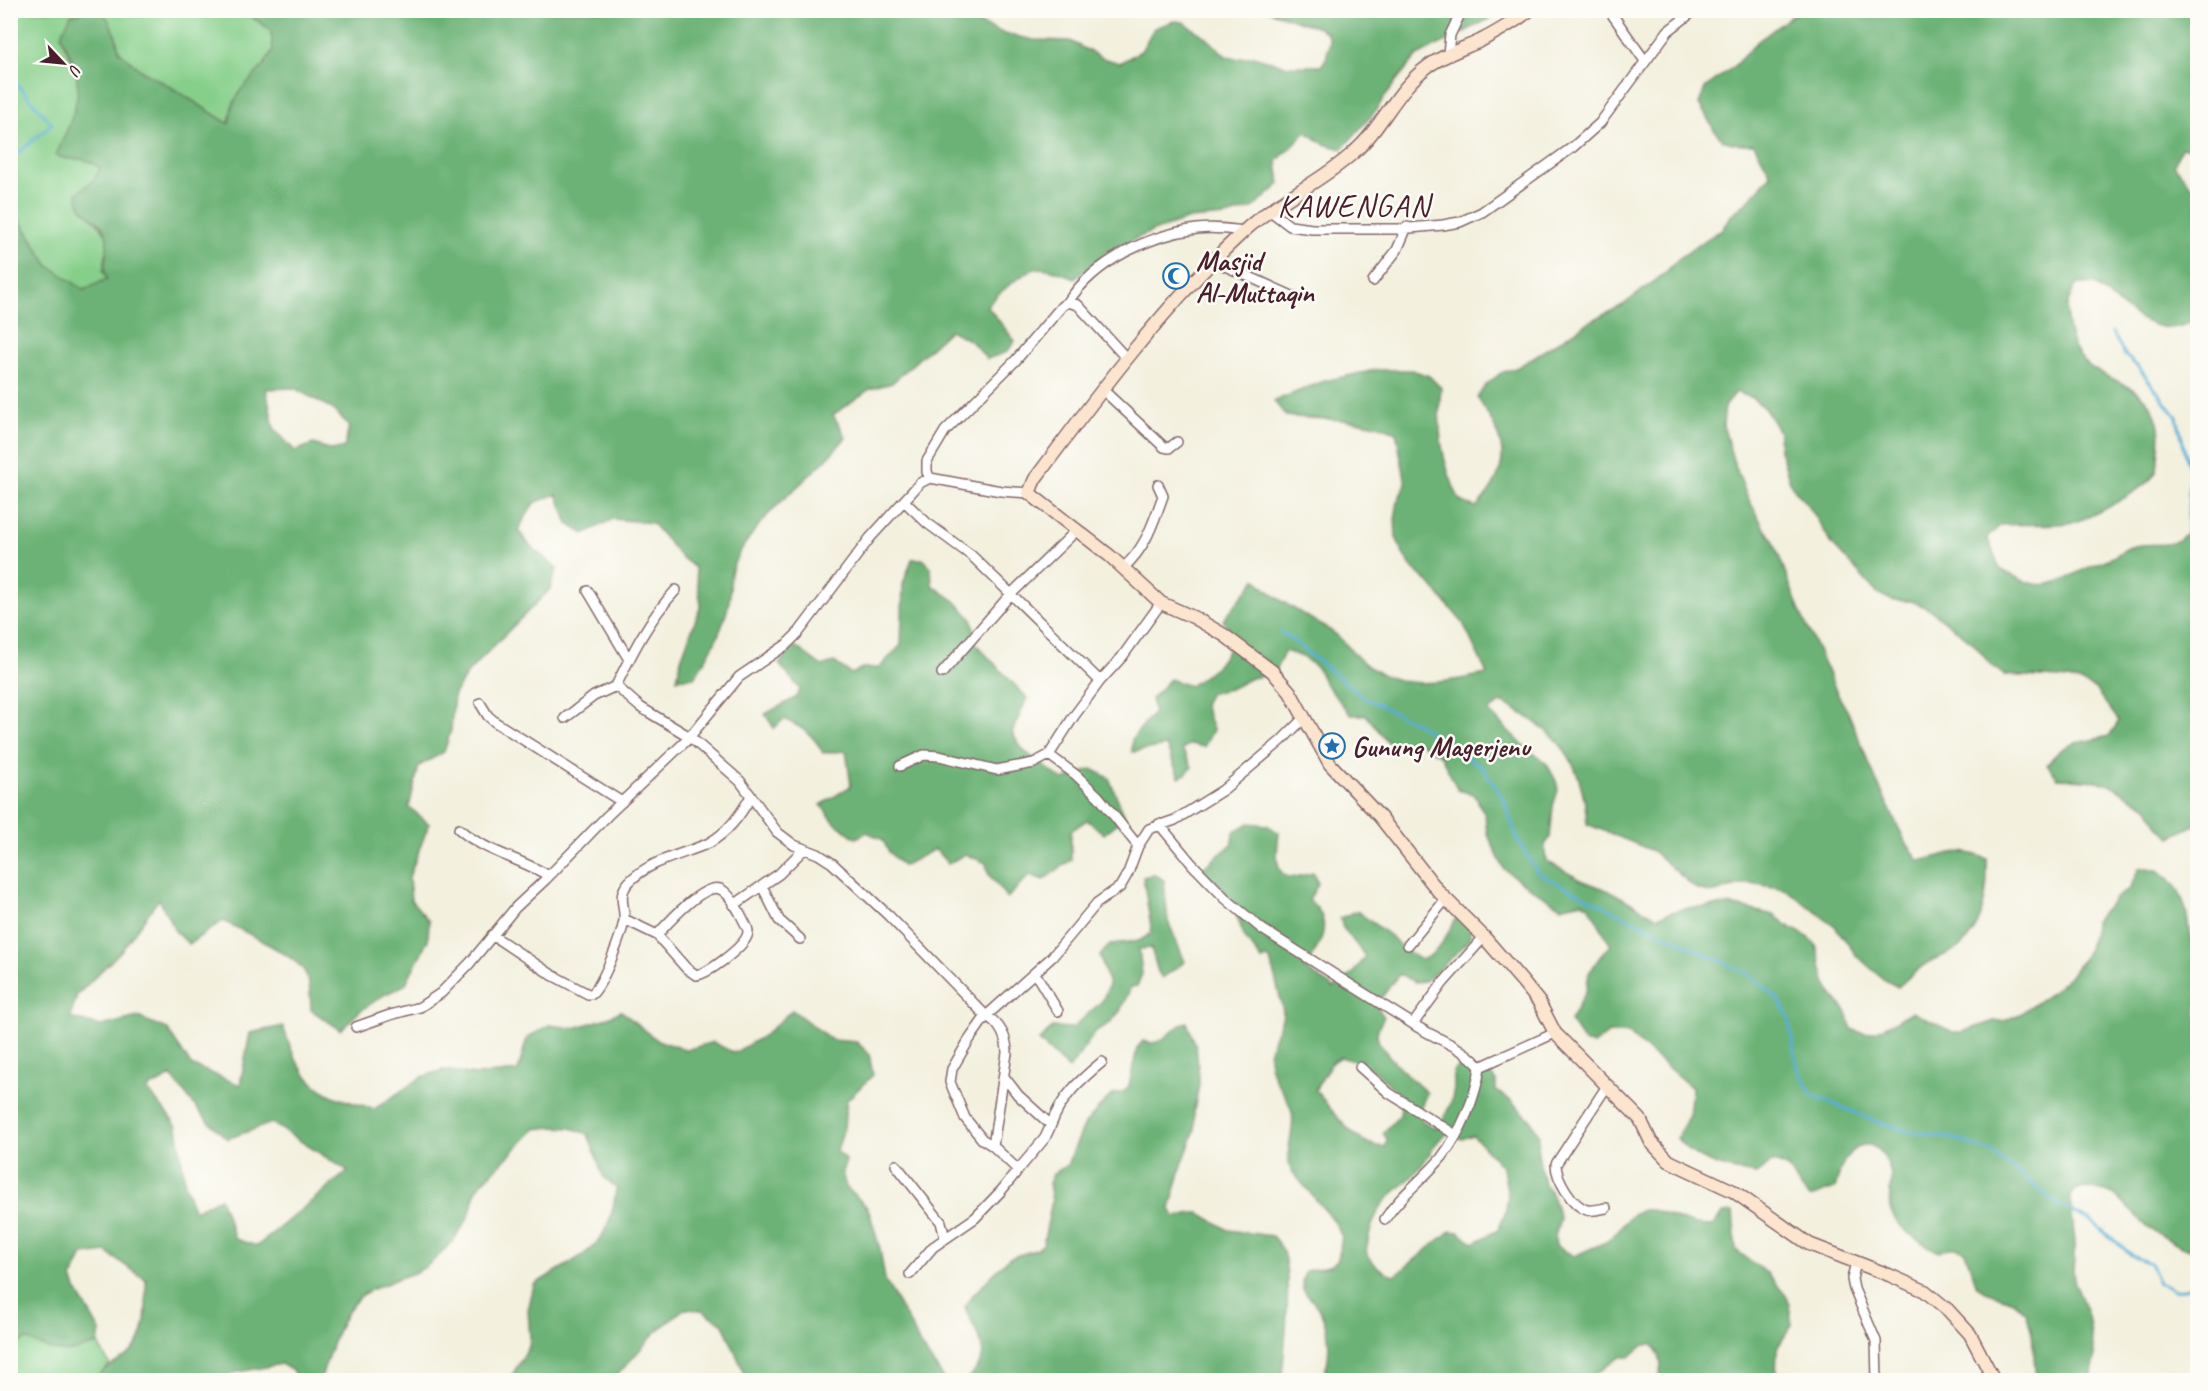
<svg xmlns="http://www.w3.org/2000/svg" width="2208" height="1391" font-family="Caveat,sans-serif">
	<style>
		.green { fill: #86cf8a; stroke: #68775a; stroke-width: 1.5 }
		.forest { fill: #6cb276; stroke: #5b6850; stroke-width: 1.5; fill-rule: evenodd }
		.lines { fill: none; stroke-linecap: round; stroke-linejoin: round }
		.stream { stroke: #59afd5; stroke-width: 3 }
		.street-casing { stroke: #85686a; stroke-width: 12 }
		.secondary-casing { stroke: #85686a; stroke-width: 15 }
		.street { stroke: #fff; stroke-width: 9 }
		.secondary { stroke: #fce5cf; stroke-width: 12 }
		.labels { text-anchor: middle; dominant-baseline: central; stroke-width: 5; stroke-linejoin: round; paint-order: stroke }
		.poi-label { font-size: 28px; font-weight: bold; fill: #4a1f2b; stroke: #fdfcf7; text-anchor: start }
		.quarter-label { font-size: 32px; letter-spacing: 1.5px; fill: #4a1f2b; stroke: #fdfcf7 }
	</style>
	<rect width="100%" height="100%" fill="#fdfcf7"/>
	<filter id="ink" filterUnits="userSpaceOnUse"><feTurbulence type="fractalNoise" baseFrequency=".0167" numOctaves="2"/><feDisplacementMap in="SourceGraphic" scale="12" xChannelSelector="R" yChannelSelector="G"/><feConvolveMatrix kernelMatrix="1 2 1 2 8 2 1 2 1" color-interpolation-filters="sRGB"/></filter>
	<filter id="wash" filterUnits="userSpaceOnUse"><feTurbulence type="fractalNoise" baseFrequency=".008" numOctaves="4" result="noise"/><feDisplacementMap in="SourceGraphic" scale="24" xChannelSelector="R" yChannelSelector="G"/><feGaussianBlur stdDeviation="1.35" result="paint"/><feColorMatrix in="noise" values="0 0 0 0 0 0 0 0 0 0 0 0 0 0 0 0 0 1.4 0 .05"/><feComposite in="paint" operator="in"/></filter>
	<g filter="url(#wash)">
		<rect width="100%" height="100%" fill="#f3f0de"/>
		<path class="green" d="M11,11H251L249,15L271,30L273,50L265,65L240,91L232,107L229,124L169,86L140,70L119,51L115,33L89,11L71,15L64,45L76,69L79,96L68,131L56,155C71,164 82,152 100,168L97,176L84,188L83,210C109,232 112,236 103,270L107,279L84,290L48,265L11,206Z
			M26,1339L53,1350L62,1351L98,1344L110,1365L95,1380H11C11,1363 8,1348 26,1339Z"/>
		<path class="forest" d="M1800,10L2197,11V147L2181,148L2174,165L2197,192V317C2164,347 2120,307 2095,284H2077C2067,300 2065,307 2068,326C2077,384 2125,371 2150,405C2161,421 2161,437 2158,457C2158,462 2158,470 2155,474C2146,488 2090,519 2073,522C2049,527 2025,523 2001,525L1987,537L2000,569C2036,589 2046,590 2081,571C2092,565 2104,562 2115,556C2120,553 2125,549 2131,547C2147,541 2165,549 2180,539C2199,525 2195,507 2197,488V824L2171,837L2158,826L2149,808L2113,786L2096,781L2058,778L2047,765C2066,738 2080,744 2109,736L2119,721L2095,689L2079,681L2060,678L2004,675L1990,664L1973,643L1929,609L1911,601H1893L1877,593L1832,544L1812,511L1791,485L1780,450L1779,432L1766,410L1752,398L1736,392L1725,407L1723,425L1733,460L1746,494L1763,526L1773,540L1799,609L1839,697L1848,712L1876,780L1905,841L1919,861C1949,855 1957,846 1987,859C1988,888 1985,926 1961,946C1951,954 1938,957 1927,963C1917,969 1907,979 1898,987L1883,979L1856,955L1835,926L1785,889L1750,883L1711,893L1695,888L1653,851L1587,824C1583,757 1558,733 1502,702L1488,711L1522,744L1547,764L1556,781L1558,790L1553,806L1550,838L1545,845V854L1548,862L1581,880L1612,892L1656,917L1685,908L1731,905L1774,915L1788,926L1810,938L1816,945L1825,981L1829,990L1846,1011L1852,1029C1873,1041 1893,1021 1912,1012L1953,1032H1962L1994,1021H2004L2020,1014L2056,989L2070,976L2089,949L2095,921L2114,899L2129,889L2139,869C2162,863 2180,887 2185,907C2189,920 2187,932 2194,945H2197V1250L2181,1247L2148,1228L2114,1194L2086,1188L2076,1189L2071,1196V1205L2075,1242L2073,1271L2074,1280L2088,1316L2095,1358L2091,1380H2036L2032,1333L2026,1312L2011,1300L1985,1291L1977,1286L1965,1252C1955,1246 1949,1247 1939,1252C1923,1243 1901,1232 1892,1214C1887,1204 1891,1189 1891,1178C1891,1164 1877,1139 1860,1146C1843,1153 1840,1172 1835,1188L1810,1197C1792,1185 1798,1166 1772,1162L1756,1174C1730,1170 1692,1161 1677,1138L1689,1115L1692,1088L1627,1033H1609L1594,1044L1585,1043L1570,1021L1586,991L1589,973L1604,951L1611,946L1589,906L1582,902L1561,907L1524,884L1504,869L1487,833L1485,815L1474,794L1458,790L1441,756L1419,742L1399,751L1391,746L1366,715H1351L1324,682L1318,669L1303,657L1285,651L1276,669L1268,675L1251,678L1230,689L1210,693L1204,704L1213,730L1204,747L1190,744L1182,749L1192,767L1186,774L1179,777L1166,746L1132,752V739L1154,712L1151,699L1170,679L1190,686L1216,667L1234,642L1223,620L1256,579C1276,601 1306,615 1331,631C1344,639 1352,654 1364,663C1402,693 1444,682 1487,674L1463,623L1429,583L1413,569L1403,554L1396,537L1395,519L1398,500L1406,484L1396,432C1360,416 1324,421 1286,416L1274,401L1324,381L1375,370H1412L1429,376L1441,388C1436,429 1442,464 1460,501L1476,507C1515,466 1506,441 1477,397L1487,384L1501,373L1518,367L1591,321L1623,305L1665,273L1678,259L1723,228L1732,214L1746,203L1771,175L1754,144C1713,146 1719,134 1699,104L1705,88L1733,67L1758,41Z
			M89,11H98L106,16L115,33L119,51L140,70L169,86L229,124L232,107L240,91L264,65L273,50L271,30L249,15L251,11H962L972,20L1005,34L1034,40L1070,41L1102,58L1120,63L1141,51L1154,28L1174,21L1183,22L1206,37L1226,56L1236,59L1253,56L1287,66H1321L1326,59L1330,41L1326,32L1319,28L1269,11H1487L1489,19L1417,56L1396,81L1373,114L1342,149L1324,144L1306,132L1277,161L1280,184L1253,208L1226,216L1189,219L1153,231L1106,252L1075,279C1066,274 1046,266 1035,269C1022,273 995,296 987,306L1015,341L1007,352L987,359L971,341L950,330L892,383L870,389L833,415L846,437C818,474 776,499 750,537C743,546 735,559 732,570C729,578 731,589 730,597C725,627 711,653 694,677L677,679L681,659L701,605L695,568L681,557L652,523L613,519L584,534L568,524L557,494L534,503L518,530L530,546L557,568L550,589L469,671L454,694L451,730L444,752L419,766L409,807L429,824L409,877L411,900L429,921L428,940L405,985L384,995L359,1012L341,1030L311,1010C310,996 311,981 303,969C292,954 241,930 223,921L189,944L175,931L159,899L121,951L77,995L70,1018L101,1026L138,1017L167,1029L191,1065L240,1085L250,1033L283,1026C292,1054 301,1079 329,1094C342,1101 360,1104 374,1109L422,1077L443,1070L476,1075L518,1071L527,1038L549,1025L574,1028L604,1019L621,1011L657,1040L686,1050L713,1042L734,1053L765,1035L792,1010L832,1040L857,1042L869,1054L873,1075L847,1100L844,1127L837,1151L846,1161L842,1172L846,1187L866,1206L870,1214L880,1249L885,1280L913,1329L920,1345L945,1380H950H743V1370L723,1324L702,1310L684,1309L655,1333L613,1380H509L529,1347L530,1338L528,1310L534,1285C582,1254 610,1251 616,1188L603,1176L588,1134L571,1128L552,1127L535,1129L481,1184C471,1196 474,1205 468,1218C460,1234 446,1249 433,1261C415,1277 407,1273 388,1283C381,1286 373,1288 367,1292C340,1307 330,1354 320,1380H296L293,1371L281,1364L234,1373L217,1380H95C104,1366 119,1363 131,1352C149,1336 146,1302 146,1280L106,1252L83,1255L72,1278L76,1289L100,1331L98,1344C88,1345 82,1349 74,1351C56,1354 41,1346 26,1339L18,1343L11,1357L10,206L48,265L84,290L107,279C100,263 112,248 105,232C98,215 79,216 77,193C87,185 96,181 100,168C81,152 72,164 56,155C68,129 83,99 76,70C74,58 65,47 61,35L71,15ZM294,388L331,408L349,425L345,447L332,450L313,444L295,451L274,428L266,389ZM171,1076L203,1116L227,1139L272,1123L348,1171L257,1246L235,1239L220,1198L194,1211L185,1183L177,1126L147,1089Z
			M912,559H923L931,567L932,585L955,601L972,619L976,644L1027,698L1012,733L1023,750L1063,780L1092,769L1109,778L1125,817L1104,834L1087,820L1071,831V860L1043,880L1030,875L1007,898L988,873L986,863L965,854L948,864L935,849L903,866L889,852L882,839L867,832L856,838L835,823L821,805L851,786L846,751L823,753C813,734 803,728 784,719L774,728L765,714L797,697L800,689L779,664L795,646L822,666L834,662L852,674L862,668H879L901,645L903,584Z
			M1249,823L1267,825L1279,833C1278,845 1272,873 1289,877C1296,878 1307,874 1314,873L1318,884L1309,900C1336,922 1320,945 1304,968L1334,988L1354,972L1365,956L1343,928L1340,918L1357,911L1393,938L1400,946L1421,960C1441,953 1446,935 1456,918L1470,927V937L1460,950L1426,981L1415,982L1399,974L1376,1005L1384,1017C1380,1024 1375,1032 1378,1040C1383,1054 1415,1082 1427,1093L1421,1106V1120L1435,1129C1450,1112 1457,1094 1453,1071L1462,1064L1470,1073L1490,1074L1496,1081V1091L1510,1100L1530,1119L1539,1135L1538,1153L1544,1184L1551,1192L1560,1219L1555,1237L1556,1246L1574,1256L1608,1241L1634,1213L1644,1210H1652L1695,1225L1712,1226L1723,1213L1733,1212L1736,1250L1768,1274L1788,1298L1792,1325L1777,1348L1776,1380H1657C1663,1367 1662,1357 1653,1345H1644L1629,1357H1620L1586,1380H1322C1332,1357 1331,1329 1318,1308C1314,1301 1306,1296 1303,1289C1301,1282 1303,1277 1306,1271L1332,1265L1338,1259L1342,1237L1334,1221L1291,1170C1283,1150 1296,1132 1292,1112C1288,1094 1270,1081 1269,1057C1269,1040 1282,1027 1283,1014C1283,1005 1273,971 1270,960L1267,958L1262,960L1245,938L1229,896L1202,869L1231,845L1234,832ZM1340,1057C1347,1060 1353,1060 1359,1062C1375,1068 1389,1085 1402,1096L1400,1115L1383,1133L1387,1139L1385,1147C1355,1147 1333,1110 1315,1090L1332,1062ZM1446,1133L1462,1139L1473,1135L1503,1168L1508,1196L1505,1214L1498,1230L1474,1243L1459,1232L1450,1231L1396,1275C1381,1273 1373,1264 1366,1251C1368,1237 1374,1214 1384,1203C1394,1191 1408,1182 1418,1170C1428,1158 1434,1143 1446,1133Z
			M1154,874L1164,880L1168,921L1185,962L1162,978L1158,972L1151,948L1139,949L1142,974L1137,986L1131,987L1120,1011L1109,1024L1096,1031L1069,1069L1039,1041L1053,1027L1073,1028L1102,1001L1109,985L1100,956L1110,944L1139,941L1152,933L1143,877Z
			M1187,1022L1196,1046L1199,1075V1085L1194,1111L1195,1130L1182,1165L1170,1209L1175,1217L1192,1213H1200L1228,1230L1272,1236C1276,1241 1281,1246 1283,1252C1292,1280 1285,1344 1282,1375L1286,1380H965C999,1353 975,1338 965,1306L969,1299L1009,1258L1035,1250L1043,1245L1052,1201L1049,1183L1053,1174L1067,1165L1085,1124L1107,1099L1114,1094L1123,1092L1129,1086L1137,1048L1143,1041C1163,1049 1169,1028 1187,1022Z"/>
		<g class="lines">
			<path class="stream" d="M10,76L52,124L16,155L10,156
				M2112,332L2125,355L2139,368L2177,417L2190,473L2187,546L2198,585
				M1281,631L1363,697L1416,723L1483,768L1504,800L1518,841L1538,873L1626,917L1749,974L1779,1000L1789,1019L1797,1068L1812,1095L1875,1121L1908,1131L1952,1138L1991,1152L2059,1205L2090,1220L2134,1257L2150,1263L2159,1283L2174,1290L2191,1288L2198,1292"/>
		</g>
	</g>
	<g filter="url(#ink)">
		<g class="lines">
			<g class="street-casing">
				<path id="street" d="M1609,10L1645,61
					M1448,54L1450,35L1462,10
					M1269,210L1290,226L1312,229H1399L1443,225L1460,222L1482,212L1573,147L1600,123L1668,31L1695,10
					M1214,261L1292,296
					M1373,281L1397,250L1407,227
					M1068,302C1095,261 1149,235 1197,229C1213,227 1228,229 1244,231
					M1103,390L1164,447L1169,448L1177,442
					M930,478L927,472V461L945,431L1016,360L1062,306L1068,302L1078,305L1127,359
					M904,501L927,523L972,556L1011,594L942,673
					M1077,530L1011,594L1100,681
					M1123,568C1146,548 1153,523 1163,496L1158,485
					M588,591L628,658
					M616,686L640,707L690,737L740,781L751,796
					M480,703L488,716L495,722L622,802
					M565,718L594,696L616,686C633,651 649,619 676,590
					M1049,755L1076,775L1099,797L1138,846
					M900,766L924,755L939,756L997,770L1034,763L1049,755L1074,716L1100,681L1122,657L1161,603
					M1159,824L1192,864L1226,899L1262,929L1413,1024
					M459,829C485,852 520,858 549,876
					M762,886L779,920L800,939
					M734,905L779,874L804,849
					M624,919L657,935L686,968L696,975C708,974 742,948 747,936C749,932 748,931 747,927C741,916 732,894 720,889C703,883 667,924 657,935
					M492,935L552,975L588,994H592C603,984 621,937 624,921C626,907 616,896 629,882C650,860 682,855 709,843C728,832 740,816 751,796L777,832L794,845L818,854L832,863L889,916L986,1016C1000,1023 1007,1038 1007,1053L993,1146L982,1139L965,1118L950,1082L952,1069L969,1040L986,1016L1052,957L1097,903L1120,887L1128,873L1138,846L1149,829L1175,820L1223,790L1281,741L1304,718
					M1408,945L1446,899
					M1035,973L1058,1011
					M356,1027L390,1015L420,1007L441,993L470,963L516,907L545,880L607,816L687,740L739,677L786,645L799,632L870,538L920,483L930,478L1001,491L1029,493
					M1360,1067L1389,1093L1456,1135
					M1480,1067L1555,1033
					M1051,1125C1061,1097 1080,1080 1102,1062
					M993,1146L1018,1170L1045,1138L1051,1125L1018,1095L1005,1078
					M896,1165L941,1222L945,1238
					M1606,1208C1600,1209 1593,1211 1587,1210C1572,1206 1556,1178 1556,1164L1607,1086
					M1385,1219C1401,1194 1424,1179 1442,1157C1461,1132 1476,1097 1480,1067C1463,1046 1435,1039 1413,1024L1443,983L1484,937
					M1856,1262L1852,1279L1854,1289L1876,1341L1877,1380
					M910,1274L933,1247L975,1218L1001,1191L1018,1170"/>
			</g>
			<g class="secondary-casing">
				<path id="secondary" d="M1530,10C1515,22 1497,32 1480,41C1462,49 1443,55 1427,67C1396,90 1382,128 1353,153C1320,183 1276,201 1243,232C1165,304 1098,394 1035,479L1029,493L1110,556L1161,603L1195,618L1224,635L1272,671L1290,692L1330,764L1380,817L1439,892L1484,937L1522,981L1539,1002L1555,1033L1640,1119L1651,1142L1669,1161L1733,1191L1809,1244L1889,1275L1925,1291L1948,1310L1970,1334L1994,1380"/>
			</g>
			<use href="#street" class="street"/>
			<use href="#secondary" class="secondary"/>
		</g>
	</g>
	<defs>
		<g id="mosque-ring" transform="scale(1.35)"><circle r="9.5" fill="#fdfcf7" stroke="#1f6fb2" stroke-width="1.5"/><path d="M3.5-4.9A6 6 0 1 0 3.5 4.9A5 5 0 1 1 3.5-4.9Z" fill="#1f6fb2"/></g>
		<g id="sight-ring" transform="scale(1.35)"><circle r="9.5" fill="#fdfcf7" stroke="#1f6fb2" stroke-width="1.5"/><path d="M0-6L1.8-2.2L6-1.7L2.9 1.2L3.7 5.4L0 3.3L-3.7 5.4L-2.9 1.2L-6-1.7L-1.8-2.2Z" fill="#1f6fb2"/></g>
	</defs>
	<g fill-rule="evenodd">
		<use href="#mosque-ring" x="1176" y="276"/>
		<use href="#sight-ring" x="1332" y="746"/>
	</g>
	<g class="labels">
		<g class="poi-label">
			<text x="1196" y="260">Masjid<tspan x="1196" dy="32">Al-Muttaqin</tspan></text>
			<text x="1352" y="746">Gunung Magerjenu</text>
		</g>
		<g class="quarter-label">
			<text x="1354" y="205">KAWENGAN</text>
		</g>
	</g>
	<rect width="2208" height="1391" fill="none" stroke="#fdfcf7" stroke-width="36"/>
	<g transform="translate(63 63) rotate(116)" stroke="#fdfcf7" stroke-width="4.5" paint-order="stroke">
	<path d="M0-4.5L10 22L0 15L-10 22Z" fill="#4a1f2b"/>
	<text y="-9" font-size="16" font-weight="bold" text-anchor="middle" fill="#4a1f2b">U</text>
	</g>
</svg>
